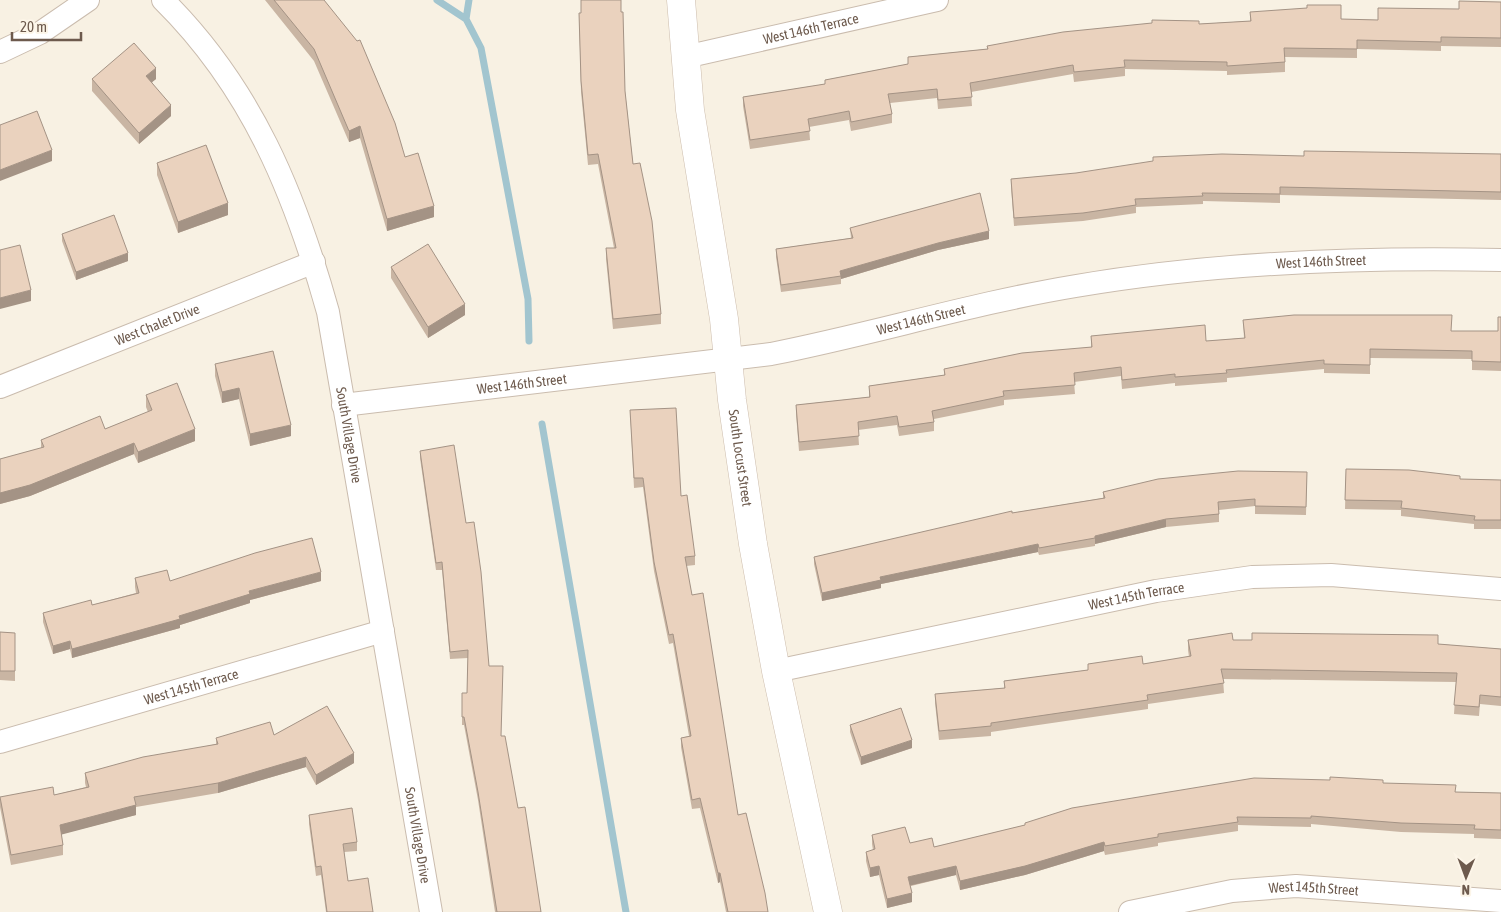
<svg xmlns="http://www.w3.org/2000/svg" width="1501" height="912" font-family="'Asap Condensed',sans-serif">
	<style>
		.lines { fill: none; stroke-linecap: round; stroke-linejoin: round }
		.stream { stroke: #a2c5cf; stroke-width: 7 }
		.street-casing { stroke: #cabcae; stroke-width: 24 }
		.secondary-casing { stroke: #ccbcac; stroke-width: 29 }
		.street { stroke: #fff; stroke-width: 22 }
		.secondary { stroke: #fff; stroke-width: 28 }
		.wall { fill: #c9b5a3 }
		.shaded-wall { fill: #a49385 }
		.building { fill: #ead2be; stroke: #a49385 }
		.labels { text-anchor: middle; dominant-baseline: central; stroke-width: 4; stroke-linejoin: round; paint-order: stroke }
		.street-label { font-size: 14px; fill: #6d5a4d; stroke: #fcf5e8 }
	</style>
	<rect width="100%" height="100%" fill="#f8f1e3"/>
	<g class="lines">
		<path class="stream" d="M437,0L466,19L481,48L528,299L529,341
			M466,19L469,0
			M542,424L626,912"/>
		<g class="street-casing">
			<g id="street">
				<path id="s1" d="M163,0C252,88 295,194 328,312L431,912"/>
				<path d="M0,52L40,33L88,0"/>
				<path id="s2" d="M685,57L937,0"/>
				<path id="s3" d="M0,387L314,262"/>
				<path id="s4" d="M343,405L771,354C873,334 973,303 1076,286C1217,262 1359,257 1501,260"/>
				<path id="s5" d="M776,671L1156,591L1252,577L1331,575L1501,589"/>
				<path id="s6" d="M0,742L383,631"/>
				<path id="s7" d="M1130,912L1232,891L1296,886L1501,901"/>
			</g>
		</g>
		<g class="secondary-casing">
			<g id="secondary">
				<path id="s8" d="M681,0L690,110L724,319L732,400L753,544L776,671L828,912"/>
			</g>
		</g>
		<use href="#street" class="street"/>
		<use href="#secondary" class="secondary"/>
	</g>
	<path class="wall" d="M265,0H324L405,157L434,217L387,231L360,138L349,142L314,61Z
		M1501,2V47L1441,46V51L1357,49V58L1285,57V72L1227,75V71L1125,69V76L1074,82L1073,74L971,92L972,106L938,109L937,98L890,103L892,114V123L851,131L849,120L809,127L810,140L750,149L743,106V97L825,84V80L908,64V57L987,49V46L1199,24L1250,21V12L1341,19L1378,20L1459,9Z
		M621,12L625,91L633,164L661,314V324L613,329L606,259V248H614L598,164L588,165L581,92L579,13Z
		M92,79H156L152,82L171,116L139,144L92,91Z
		M1501,154V200L1280,195V203L1203,201V204L1136,207V213L1083,221L1014,226L1011,187V179L1304,156Z
		M157,163L228,215L178,233L157,175Z
		M850,228L989,239L938,250L841,279V284L781,292L776,257V249L851,238Z
		M62,234L128,261L76,280L62,241Z
		M391,267L465,315L428,338L391,278Z
		M1501,317V371L1472,370V359L1370,358V374L1324,373V369L1227,378V382L1175,386V383L1122,389L1121,376L1074,382L1075,394L1004,400V405L934,419V431L899,436L897,425L858,430L859,445L799,451L796,414V405L869,397V386L944,375V369L1091,347V336L1206,341L1244,338L1243,320L1452,331H1498Z
		M215,364L291,436L250,446L239,399L222,403L215,376Z
		M146,395L195,441L138,463L134,454L30,496L0,504V459L41,448V440L105,429L148,412L146,407Z
		M630,410L681,496L695,556V565L686,566L692,595L738,815L768,912H726L720,882L718,883L700,808L692,809L681,747V738L689,736L673,643L669,644L654,571L643,487L634,488Z
		M420,451L489,666L501,736L541,912H495L478,800L464,725H462V693H467L468,658L450,659L442,570H436L420,458Z
		M1346,469L1460,479L1501,480V529H1474V524L1401,516V510L1345,509Z
		M1307,472L1306,515L1255,514V506L1219,510V522L1166,527L1095,544V546L1039,555L1038,552L881,584V588L822,601L814,564V557L1012,513L1103,498V492Z
		M135,578L170,581H321L250,600V603L180,625V628L72,658L70,649L53,654L43,622V613L92,605L136,593L135,587Z
		M0,632L15,633V681L0,680Z
		M1188,640L1438,644L1501,649V706L1480,704L1479,716L1454,714L1456,682L1223,679L1224,693L1148,704V709L991,732V736L939,740L935,703V694L1004,688V681L1088,670V664H1143L1189,657L1188,650Z
		M850,725L912,748L861,765L850,732Z
		M274,735L354,763L316,785L306,767L218,793L136,807V815L61,834L63,845V855L11,865L0,807V797L54,795L86,787L85,783V773L216,744V738Z
		M1383,783L1456,792L1501,793V839L1474,838V834L1401,832L1311,824V827L1238,825V831L1158,843V846L1105,855L1104,851L1025,875L960,890L956,875L911,886L912,902L887,908L879,875L870,877L866,861V852L873,850L872,844V835L910,843L934,847L1025,825V823Z
		M309,815L357,842V851L344,852L348,881L373,912H326L321,875L316,876L309,824Z"/>
	<path class="shaded-wall" d="M156,68V79L146,87V76Z
		M171,105V116L139,144V133Z
		M360,126V138L349,142V131Z
		M52,150V161L0,181V170Z
		M228,203V215L178,233V222Z
		M434,206V217L387,231V219Z
		M989,231V239L938,250L841,279L840,271L938,243Z
		M128,253V261L76,280V272Z
		M31,290V301L0,309V298Z
		M465,304V315L428,338V327Z
		M239,388V399L222,403V392Z
		M291,425V436L250,446V434Z
		M195,429V441L138,463V452Z
		M134,443V454L30,496L0,504V493Z
		M1166,519V527L1095,544V536Z
		M1038,544V552L881,584V588L822,601V593L880,577Z
		M321,572V581L250,600V603L180,625V628L72,658V649L179,616L249,591Z
		M70,641V649L53,654V646Z
		M912,740V748L861,765V757Z
		M354,753V763L316,785V775Z
		M306,757V767L218,793V783Z
		M136,805V815L60,835V825Z
		M1104,842V851L1025,875L960,890V881Z
		M879,866V875L870,877V868Z
		M956,866V875L908,886V877Z
		M718,873H720V882L718,883Z
		M912,893V902L887,908V899Z"/>
	<path class="building" d="M274,0H324L357,41L360,40L395,123L405,157L418,153L434,206L387,219L360,126L349,131L314,49Z
		M581,0H621V12H623L625,91L633,164L640,163L652,221L661,314L613,319L606,248H616L598,154L588,155L581,81L579,13H581Z
		M1459,1L1501,2V38L1441,37V42L1357,40V49L1284,48L1285,62L1227,66V62L1124,60L1125,67L1074,72L1073,65L970,83L972,97L938,100L937,89L888,94L892,114L851,122L849,111L808,119L810,131L750,140L743,97L825,84V80L908,64V57L988,49L987,46L1063,32L1152,23V20L1199,21V24L1251,21L1250,12L1307,8V5H1341V19L1378,20V8L1459,9Z
		M134,43L156,68L146,76L171,105L139,133L92,79Z
		M37,111L52,150L0,170V125Z
		M206,145L228,203L178,222L157,163Z
		M1304,151L1501,154V192L1280,187V194L1202,193L1203,196L1135,199L1136,205L1083,213L1014,218L1011,179L1076,173L1153,161V157L1222,154L1304,156Z
		M980,193L989,231L938,243L840,271L841,276L781,285L776,249L853,238L850,228Z
		M114,215L128,253L76,272L62,234Z
		M428,244L465,304L428,327L391,267Z
		M20,245L31,290L0,298V250Z
		M1294,315H1452L1451,331H1498V317H1501V362L1472,361V351L1370,349V365L1324,364V360L1226,370L1227,373L1175,377V374L1122,380L1121,367L1074,373L1075,385L1003,391L1004,396L932,411L934,422L899,427L897,416L858,422L859,436L799,442L796,405L870,397L869,386L945,375L944,369L1022,353L1092,347L1091,336L1205,325L1206,341L1245,338L1243,320Z
		M273,351L291,425L250,434L239,388L222,392L215,364Z
		M177,383L195,429L138,452L134,443L30,485L0,493V459L44,447L41,440L100,416L105,429L152,410L146,395Z
		M676,408L681,496L687,495L695,556L685,557L692,595L703,593L738,815L746,813L765,893L768,912H728L720,873H718L700,798L692,800L681,738L691,736L673,634L669,635L654,562L643,478H634L630,410Z
		M454,445L466,523L474,522L481,572L489,666H503L501,736H505L518,808L525,807L541,912H497L478,792L464,717H462V693H467L468,650L450,652L442,562L436,563L420,451Z
		M1346,469L1409,470L1460,476V479L1501,480V520H1474L1475,516L1401,508L1402,501L1345,500Z
		M1238,471L1307,472L1306,507L1255,506V499L1218,502L1219,514L1166,519L1095,536V538L1039,548L1038,544L880,577L881,580L822,593L814,557L1012,511V513L1105,498L1103,492L1158,479Z
		M312,538L321,572L249,591L250,594L179,616L180,619L72,649L70,641L53,646L43,613L91,600L92,605L139,593L135,578L167,570L170,581L255,553Z
		M0,632L15,633V671H0Z
		M1232,633L1233,640H1252V633L1438,635V644L1501,649V697L1480,695L1479,707L1454,705L1457,673L1221,669L1224,683L1147,695L1148,700L991,723V726L939,731L935,694L1005,688L1004,681L1088,670V664L1142,656L1143,664L1191,656L1188,640Z
		M327,706L354,753L316,775L306,757L218,783L134,797L136,805L60,825L63,845L11,855L0,797L53,787L54,795L89,787L85,773L143,757L218,744L216,738L270,722L274,735Z
		M901,708L912,740L861,757L850,725Z
		M1330,777L1383,780V783L1456,785L1455,792L1501,793V830L1474,829L1475,825L1401,823L1311,816V818L1237,817L1238,822L1158,834V837L1105,846L1104,842L1025,866L960,881L956,866L908,877L912,893L887,899L879,866L870,868L866,852L875,849L872,835L905,827L910,843L932,838L934,847L1025,825V823L1072,808L1254,778L1330,780Z
		M352,808L357,842L343,844L348,881L368,878L373,912H327L321,866L316,867L309,815Z"/>
	<g class="labels">
		<g class="street-label">
			<text stroke="none"><textPath href="#s2" startOffset="129">West 146th Terrace</textPath></text>
			<text stroke="none"><textPath href="#s4" startOffset="990">West 146th Street</textPath></text>
			<text stroke="none"><textPath href="#s4" startOffset="585">West 146th Street</textPath></text>
			<text stroke="none"><textPath href="#s3" startOffset="169">West Chalet Drive</textPath></text>
			<text stroke="none"><textPath href="#s4" startOffset="180">West 146th Street</textPath></text>
			<text stroke="none"><textPath href="#s1" startOffset="482">South Village Drive</textPath></text>
			<text stroke="none"><textPath href="#s8" startOffset="462">South Locust Street</textPath></text>
			<text stroke="none"><textPath href="#s5" startOffset="368">West 145th Terrace</textPath></text>
			<text stroke="none"><textPath href="#s6" startOffset="199">West 145th Terrace</textPath></text>
			<text stroke="none"><textPath href="#s1" startOffset="888">South Village Drive</textPath></text>
			<text stroke="none"><textPath href="#s7" startOffset="186">West 145th Street</textPath></text>
		</g>
	</g>
	<g transform="translate(1466 877) rotate(181)" stroke="#fcf5e8" stroke-width="4" paint-order="stroke">
	<path d="M0-4L9 19L0 12L-9 19Z" fill="#6d5a4d"/>
	<text y="-8" font-size="14" font-weight="bold" text-anchor="middle" fill="#6d5a4d">N</text>
	</g>
	<path d="M12 32v8h69v-8" fill="none" stroke="#6d5a4d" stroke-width="2.5"/>
	<text x="20" y="32" font-size="15" fill="#6d5a4d" stroke="#fcf5e8" stroke-width="4" paint-order="stroke">20 m</text>
</svg>
